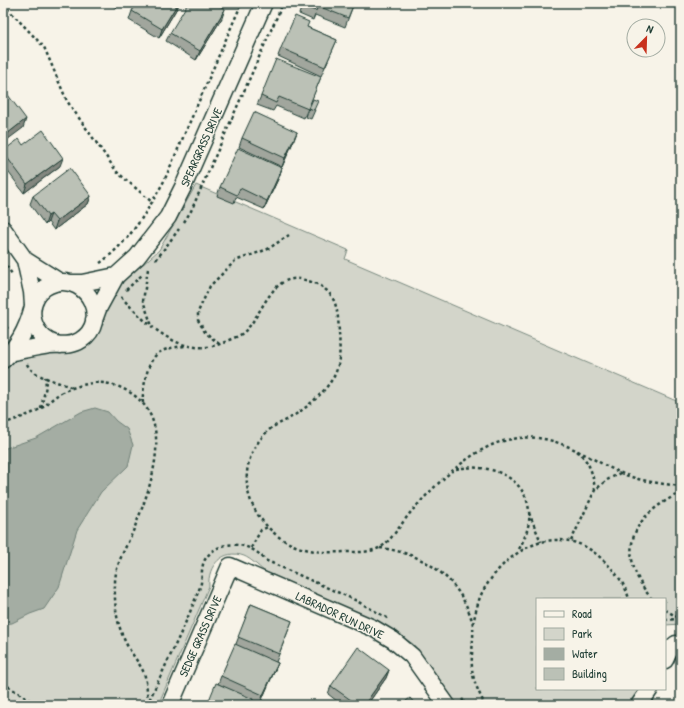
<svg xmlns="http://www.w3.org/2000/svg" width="684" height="708" font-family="'Patrick Hand',sans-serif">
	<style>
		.green { fill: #d3d5ca; stroke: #79897f }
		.water { fill: #a4ada3; stroke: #6f8077 }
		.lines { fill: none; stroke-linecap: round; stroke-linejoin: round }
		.street-casing { stroke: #1f3d34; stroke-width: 19 }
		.path { stroke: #1f3d34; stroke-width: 2.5; stroke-dasharray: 3 3; stroke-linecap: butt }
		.street { stroke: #f7f3e8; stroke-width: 16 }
		.wall { fill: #a1a69d; stroke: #1f3d34 }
		.shaded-wall { fill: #83877f; stroke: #1f3d34 }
		.building { fill: #bbc1b6; stroke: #1f3d34 }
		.labels { text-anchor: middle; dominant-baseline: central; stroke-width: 3; stroke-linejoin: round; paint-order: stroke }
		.street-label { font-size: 12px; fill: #1f3d34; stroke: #f7f3e8 }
	</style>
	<rect width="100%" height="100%" fill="#f7f3e8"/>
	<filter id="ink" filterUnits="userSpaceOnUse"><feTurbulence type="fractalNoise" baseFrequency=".025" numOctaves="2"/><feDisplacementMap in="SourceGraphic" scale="8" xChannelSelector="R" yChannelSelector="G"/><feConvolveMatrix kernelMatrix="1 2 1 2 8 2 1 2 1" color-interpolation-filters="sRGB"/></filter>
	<g filter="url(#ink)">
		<path class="green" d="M196,185L348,250L345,259L681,403V624L665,625V599H537V689H640L630,705H458L413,644L381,623L264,571C258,566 251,559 244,556C223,548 207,566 209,586L158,705H3V369C22,350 41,352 66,351L124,281L159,250Z"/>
		<path class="water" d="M95,408L108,412L116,421L127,429L133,445L128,466L101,492L77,530L59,587L44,609L30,614L12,623L3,624V449L36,438L81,412Z"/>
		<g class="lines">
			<g class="street-casing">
				<path id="street" d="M3,229L25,260L32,292L33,305
					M25,260L60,282
					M70,283H82L116,276
					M94,320L98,309L116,276L137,257L168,217L183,187L264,3
					M12,352C24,350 36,347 49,345C60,344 71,347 81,340C110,321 89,275 55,283C21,292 27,341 61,345
					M3,360C17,347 27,329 32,310
					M665,660L670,649L676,644L681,645
					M170,705L230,566L373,628L393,640L412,656L447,705
					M639,705L650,689"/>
			</g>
			<path class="path" d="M3,4L44,47L67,101L117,172L153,203
				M184,222L191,211L210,168L283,3
				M156,260L179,229
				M3,261L12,274
				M100,263C129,242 147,212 164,181L240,7L245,3
				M148,269L143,301L152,326
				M126,290L143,274
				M121,297C148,325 182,361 225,342C230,339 238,337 243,333C264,315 271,268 308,281C315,283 321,285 326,290C338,300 338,317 339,332C340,348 341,368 331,381C321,396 305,409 290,418C282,423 274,425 268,431C242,455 240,492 261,519C283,548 311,554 346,552C358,552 370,553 381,547C391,541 403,521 411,512C436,484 474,445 512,439C555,431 585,457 621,473C639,481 662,484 681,486
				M3,332L8,327
				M219,344L205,332L198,320V312L210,286L235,261L268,249L289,235
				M27,364C33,377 60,382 73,388
				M143,403C142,396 144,388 145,381C151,353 158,349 185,346
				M41,408L46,386L45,377
				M3,424C16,419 28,416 40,409C46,406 50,400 56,396C64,390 77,386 87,384C104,380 122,386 135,396C175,427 149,491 134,529C127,546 115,564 115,583C114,606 117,627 128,647C133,656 140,664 144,673C147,682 147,694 148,703
				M577,451C590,462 593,474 595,490
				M456,469C492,462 533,479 529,522C527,533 523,542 518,551
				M529,513L541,542
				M571,541L595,490L607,480L620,473
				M251,548L261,530L268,527
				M380,548C414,552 443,567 461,596C466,604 471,615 473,625C474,639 471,653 472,668C473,681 479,693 485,705
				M652,599C633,577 622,547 642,521C652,508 667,500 681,492
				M665,610L681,619
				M665,620L678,619
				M473,624C475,615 477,606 480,597C502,551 558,517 602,559C614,570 625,583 629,599
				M3,683L37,705
				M462,699L466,705
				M147,705C165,666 185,627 200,587C203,578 200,566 206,558C221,537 252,543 265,560L355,600L389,619"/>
			<use href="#street" class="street"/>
		</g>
		<path class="wall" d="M110,3H120L116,8Z
			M137,3H180L159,38L129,20L132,11Z
			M303,3H354L345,27L315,15L313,20L299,14Z
			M222,18L196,60L166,41L170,33Z
			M307,27L337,40L321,76L278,56L281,48Z
			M321,77L304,118L276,106L273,111L257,105L261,96Z
			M309,108L315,110L311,119L306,117Z
			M297,132L294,140L282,167L239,147L242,138Z
			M3,151L60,166L24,193L3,165Z
			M282,168L279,177L264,209L236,197L234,203L217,196L220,187Z
			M33,196H91L88,204L54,230L48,222L45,225L30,204Z
			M251,604L292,621L276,662L278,663L274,672L260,704L218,684L221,676L236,644Z
			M389,670L386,678L367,705H342L328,694L331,686Z"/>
		<path class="shaded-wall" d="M118,3H120L116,8Z
			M178,3H180L159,38L162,29Z
			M225,9L222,18L196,60L200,51Z
			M26,119L23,128L3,143V137Z
			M297,132L294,140L282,167L285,158Z
			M63,158L60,166L24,193L27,184Z
			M282,168L279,177L264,209L267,201Z
			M91,196L88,204L54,230L57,221Z
			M51,214L48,222L45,225L48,216Z
			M278,663L274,672L260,704L263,695Z
			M389,670L386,678L367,705H364Z"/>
		<path class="building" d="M137,3H178L162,29L132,11Z
			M188,3H215L225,9L200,51L170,33Z
			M303,3H354L348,18L318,6L316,11L302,6Z
			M295,16L309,22L307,27L337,40L325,67L281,48Z
			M276,59L321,77L308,109L279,97L276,103L261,96Z
			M5,91L26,119L3,137V93Z
			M313,99L318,101L314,110L309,108Z
			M254,112L297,132L285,158L242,138Z
			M43,130L63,158L27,184L3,152V151L19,139L23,145Z
			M238,148L282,168L267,201L240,188L237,195L220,187Z
			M70,168L91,196L57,221L51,214L48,216L33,196Z
			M251,604L292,621L279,654L238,637Z
			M235,644L278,663L263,695L221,676Z
			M358,647L389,670L364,705H358L331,686Z
			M216,683L253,699L251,705H207Z
			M410,698L416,705H401Z"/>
	</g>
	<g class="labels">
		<g class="street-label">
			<text transform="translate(201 147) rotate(-66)">SPEARGRASS DRIVE</text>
			<text transform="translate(340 615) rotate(25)">LABRADOR RUN DRIVE</text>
			<text transform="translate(200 636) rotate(-66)">SEDGE GRASS DRIVE</text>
		</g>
	</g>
	<rect width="684" height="708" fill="none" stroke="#f7f3e8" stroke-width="16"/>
	<rect x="8" y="8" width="668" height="692" fill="none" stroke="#1f3d34" stroke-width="1.5" filter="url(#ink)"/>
	<rect x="536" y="598" width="130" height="92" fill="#f7f3e8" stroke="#a1aaa0"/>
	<rect x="544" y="611" width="20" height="6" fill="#f7f3e8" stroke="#a1aaa0"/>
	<text x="572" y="618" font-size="12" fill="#1f3d34">Road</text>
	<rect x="544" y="628" width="20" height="12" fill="#d3d5ca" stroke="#a1aaa0"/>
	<text x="572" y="638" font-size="12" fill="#1f3d34">Park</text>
	<rect x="544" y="648" width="20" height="12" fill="#a4ada3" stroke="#a1aaa0"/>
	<text x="572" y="658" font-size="12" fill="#1f3d34">Water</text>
	<rect x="544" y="668" width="20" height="12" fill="#bbc1b6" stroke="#a1aaa0"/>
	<text x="572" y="678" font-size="12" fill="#1f3d34">Building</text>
	<g transform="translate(646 38) rotate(23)"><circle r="19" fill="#f7f3e8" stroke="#a1aaa0"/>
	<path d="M0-3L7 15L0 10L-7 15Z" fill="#c8321e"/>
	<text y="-6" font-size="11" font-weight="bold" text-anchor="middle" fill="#1f3d34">N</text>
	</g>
</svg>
